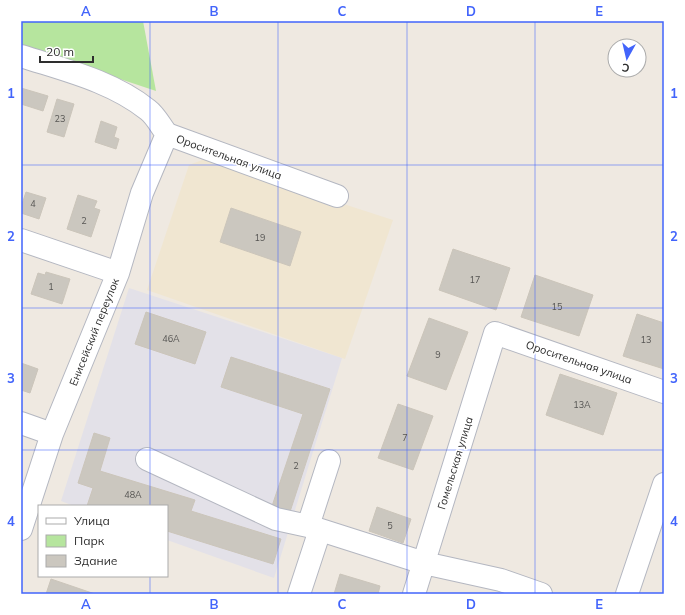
<svg xmlns="http://www.w3.org/2000/svg" width="685" height="615" font-family="Mulish,sans-serif">
	<style>
		.industrial { fill: #e3e1e8 }
		.education { fill: #f0e6d1 }
		.green { fill: #b6e59e }
		.building { fill: #cbc7bf; stroke: #cbc5ba }
		.lines { fill: none; stroke-linecap: round; stroke-linejoin: round }
		.minor-casing { stroke: #b4b7c1; stroke-width: 24 }
		.minor { stroke: #fff; stroke-width: 22 }
		.grid { fill: none; stroke: #4264fb; stroke-width: 1; stroke-opacity: 0.55 }
		.labels { text-anchor: middle; dominant-baseline: central; stroke-width: 3; stroke-linejoin: round; paint-order: stroke }
		.number-label { font-size: 9px; fill: #555452 }
		.street-label { font-size: 11px; fill: #2e2e2e; stroke: #fff }
		.neatline { fill: none; stroke: #4264fb; stroke-width: 1.5 }
		.grid-label { font-size: 13px; text-anchor: middle; font-weight: bold; fill: #4264fb }
	</style>
	<rect width="100%" height="100%" fill="#efe9e1"/>
	<path class="industrial" d="M129,288L342,358L274,578L167,540V506H74L61,501Z"/>
	<path class="education" d="M205,159L393,220L345,359L147,290L189,165Z"/>
	<path class="green" d="M21,21H143L156,91L21,46Z"/>
	<path class="building" d="M21,88L48,96L43,111L21,104Z
		M57,99L74,104L64,137L47,132Z
		M101,121L117,127L114,137L119,139L116,149L95,142Z
		M26,192L46,198L39,219L21,213V207Z
		M78,195L97,201L94,208L100,210L91,237L67,229Z
		M231,208L301,232L290,266L220,242Z
		M453,249L510,268L496,310L439,290Z
		M46,272L70,279L62,304L31,294L38,273L45,275Z
		M535,275L593,295L579,336L521,317Z
		M146,312L206,332L195,364L135,344Z
		M637,314L664,323V369L623,356Z
		M429,318L468,332L446,390L407,376Z
		M231,357L330,389L287,521L269,515L303,414L221,387Z
		M21,363L38,369L30,393L21,390Z
		M560,374L617,393L603,435L546,415Z
		M398,404L433,416L413,470L378,458Z
		M94,433L110,438L100,471L195,500L191,511L281,539L273,564L167,531V506H87L93,488L78,483Z
		M377,507L411,519L403,543L369,531Z
		M340,574L380,586L378,594H334Z
		M51,579L95,594H46Z"/>
	<g class="lines">
		<g class="minor-casing">
			<path id="minor" d="M21,56C64,70 112,81 148,110C156,116 161,127 167,134L337,196
				M21,240L118,273
				M21,423L52,434
				M147,459L276,519L308,526L424,563L501,580L541,594
				M308,526L329,461
				M21,529L52,434L118,273L142,193L167,134
				M299,594L320,530
				M414,594L495,333L664,392
				M627,594L664,484"/>
		</g>
		<use href="#minor" class="minor"/>
	</g>
	<path class="grid" d="M150,21V506M278,21V594M407,21V594M535,21V594M21,165H664M21,308H664M21,450H664M150,576V594"/>
	<g class="labels">
		<g class="number-label">
			<text x="60" y="118">23</text>
			<text x="33" y="203">4</text>
			<text x="84" y="220">2</text>
			<text x="260" y="237">19</text>
			<text x="475" y="279">17</text>
			<text x="51" y="286">1</text>
			<text x="557" y="306">15</text>
			<text x="171" y="338">46А</text>
			<text x="646" y="339">13</text>
			<text x="438" y="354">9</text>
			<text x="582" y="404">13А</text>
			<text x="405" y="437">7</text>
			<text x="296" y="465">2</text>
			<text x="133" y="494">48А</text>
			<text x="390" y="525">5</text>
		</g>
		<g class="street-label">
			<text transform="translate(229 157) rotate(20)">Оросительная улица</text>
			<text transform="translate(94 332) rotate(-68)">Енисейский переулок</text>
			<text transform="translate(579 362) rotate(19)">Оросительная улица</text>
			<text transform="translate(455 463) rotate(-73)">Гомельская улица</text>
		</g>
	</g>
	<rect width="685" height="615" fill="none" stroke="#ffffff" stroke-width="44"/>
	<rect x="38" y="505" width="130" height="72" fill="#ffffff" stroke="#ababab"/>
	<rect x="46" y="518" width="20" height="6" fill="#ffffff" stroke="#ababab"/>
	<text x="74" y="525" font-size="12" fill="#2e2e2e">Улица</text>
	<rect x="46" y="535" width="20" height="12" fill="#b6e59e" stroke="#ababab"/>
	<text x="74" y="545" font-size="12" fill="#2e2e2e">Парк</text>
	<rect x="46" y="555" width="20" height="12" fill="#cbc7bf" stroke="#ababab"/>
	<text x="74" y="565" font-size="12" fill="#2e2e2e">Здание</text>
	<g transform="translate(627 58) rotate(188)"><circle r="19" fill="#ffffff" stroke="#ababab"/>
	<path d="M0-3L7 15L0 10L-7 15Z" fill="#4264fb"/>
	<text y="-6" font-size="11" font-weight="bold" text-anchor="middle" fill="#2e2e2e">С</text>
	</g>
	<path d="M40 56v6h53v-6" fill="none" stroke="#2e2e2e" stroke-width="2"/>
	<text x="46" y="56" font-size="12" fill="#2e2e2e" stroke="#ffffff" stroke-width="3" paint-order="stroke">20 m</text>
	<rect x="22" y="22" width="641" height="571" class="neatline"/>
	<g class="grid-label">
		<text x="86" y="16">A</text>
		<text x="214" y="16">B</text>
		<text x="342" y="16">C</text>
		<text x="471" y="16">D</text>
		<text x="599" y="16">E</text>
		<text x="11" y="98">1</text>
		<text x="674" y="98">1</text>
		<text x="11" y="241">2</text>
		<text x="674" y="241">2</text>
		<text x="11" y="383">3</text>
		<text x="674" y="383">3</text>
		<text x="11" y="526">4</text>
		<text x="674" y="526">4</text>
		<text x="86" y="609">A</text>
		<text x="214" y="609">B</text>
		<text x="342" y="609">C</text>
		<text x="471" y="609">D</text>
		<text x="599" y="609">E</text>
	</g>
</svg>
